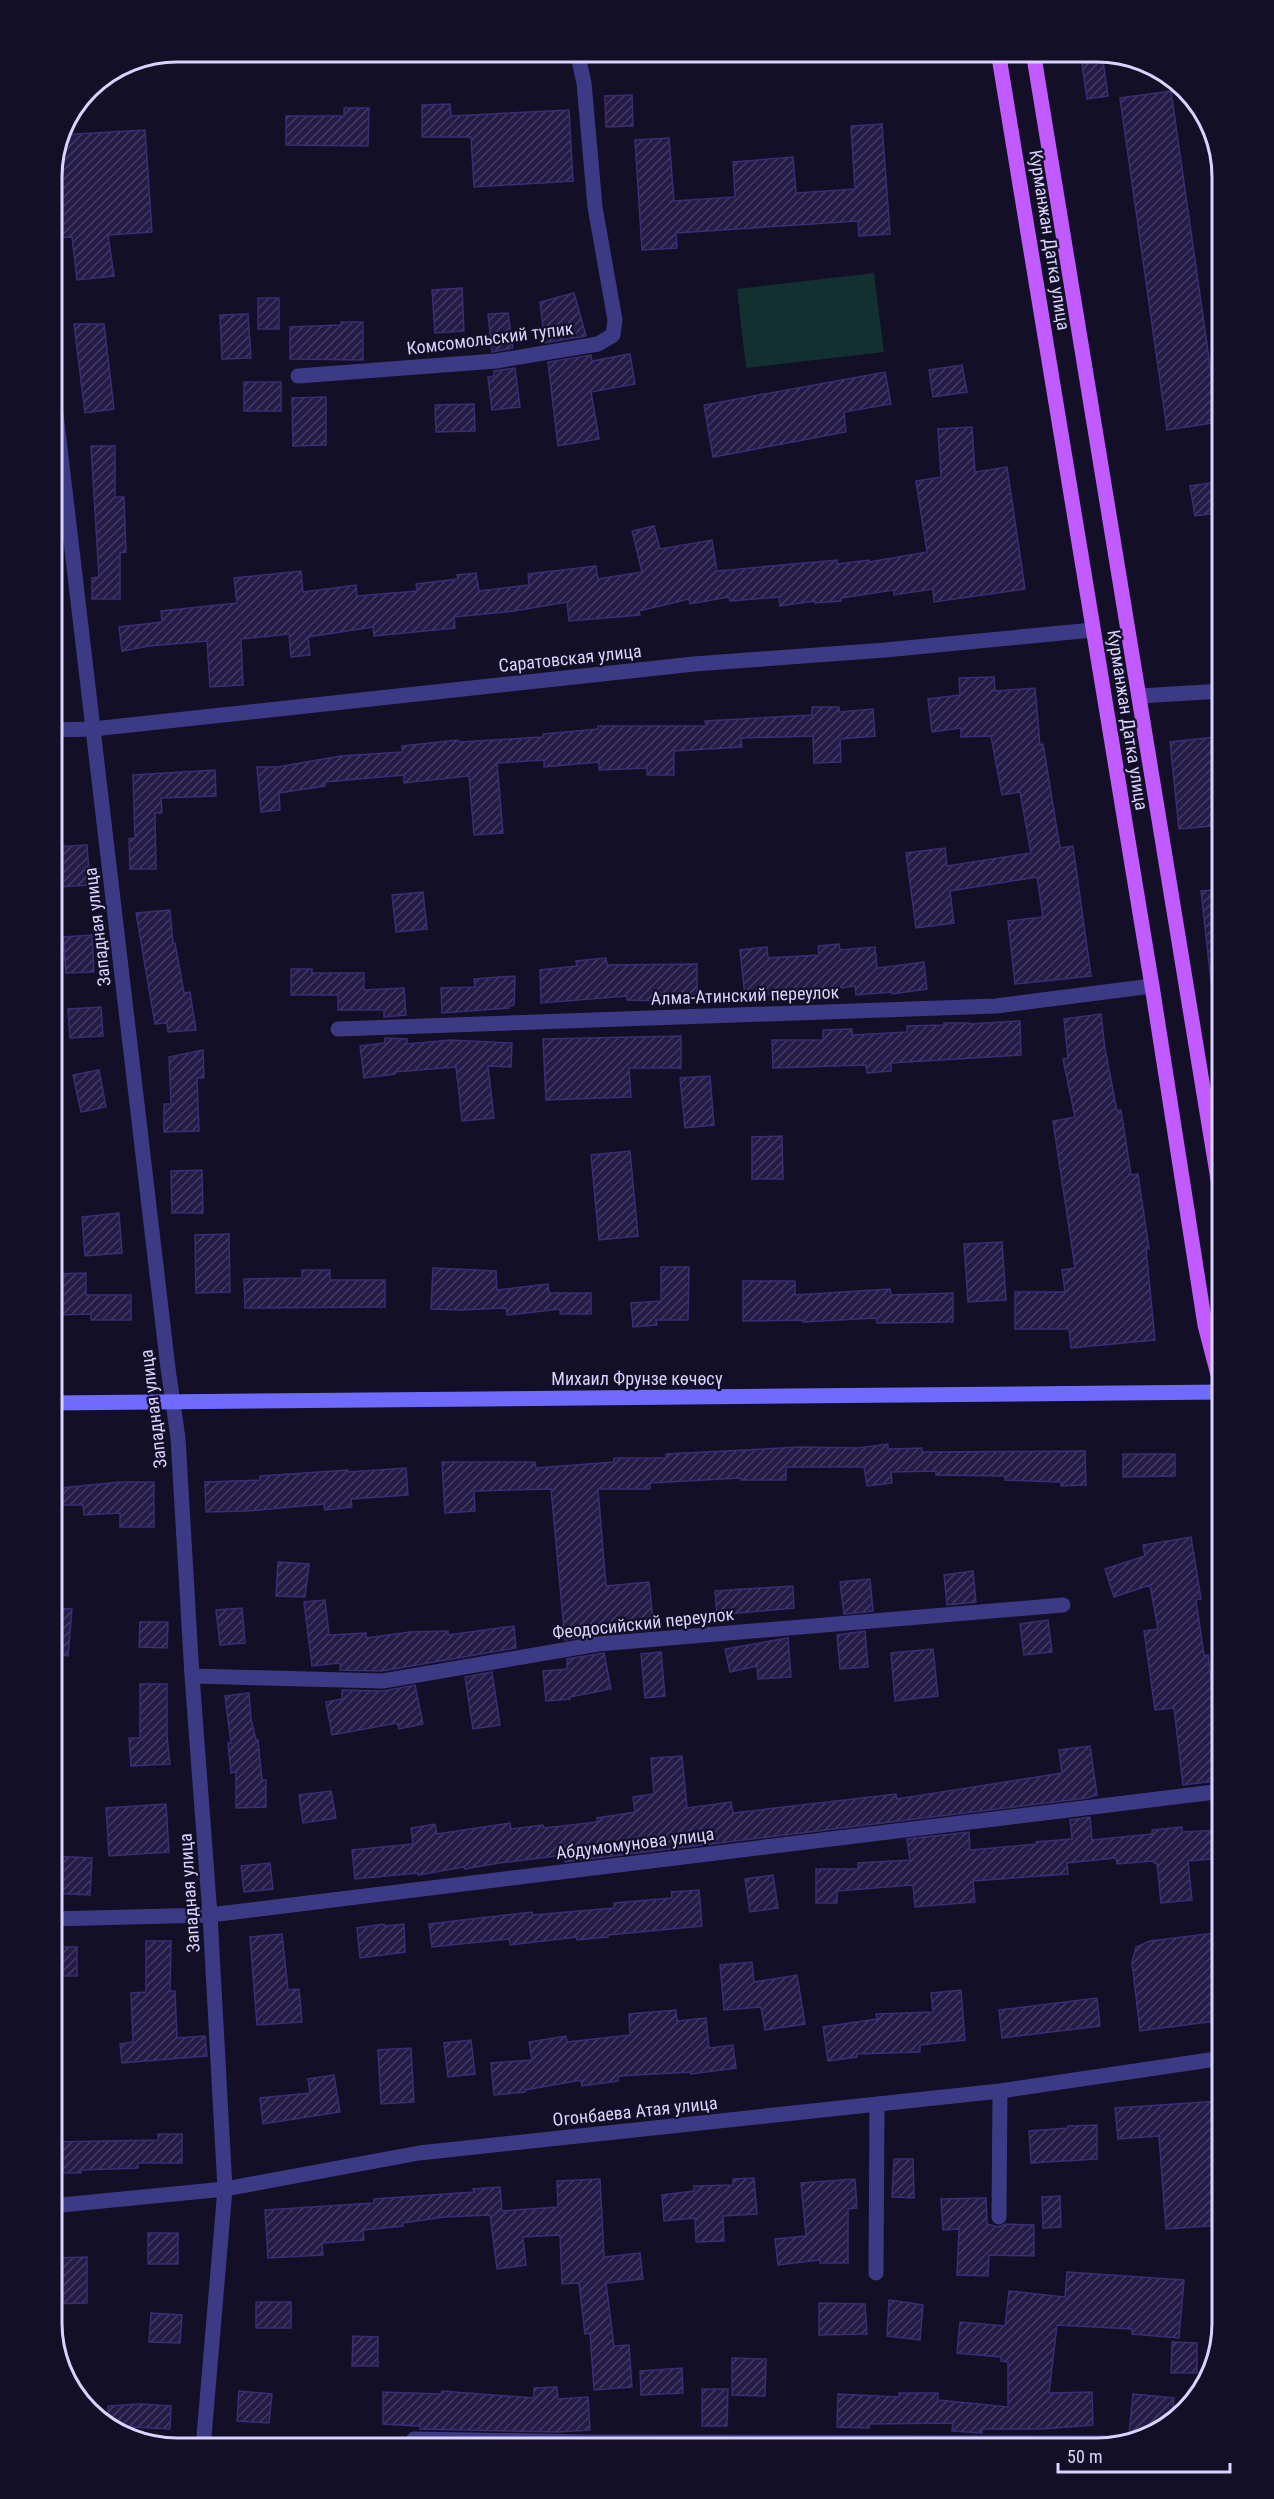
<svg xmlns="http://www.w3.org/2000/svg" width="1274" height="2499" font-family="'Roboto Condensed',sans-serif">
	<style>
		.grass { fill: #12302f }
		.building { fill: url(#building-hatch); stroke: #3b2d73; stroke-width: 1.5 }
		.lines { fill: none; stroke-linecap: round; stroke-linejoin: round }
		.street { stroke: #3d3a85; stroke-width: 15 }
		.secondary { stroke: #6f6bff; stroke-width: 15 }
		.primary { stroke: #c25bff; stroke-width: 15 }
		.labels { text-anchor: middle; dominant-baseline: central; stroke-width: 4.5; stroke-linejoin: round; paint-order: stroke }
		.street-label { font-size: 18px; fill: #d9d4ff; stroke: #130f26 }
		.rim { fill: none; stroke: #d9d4ff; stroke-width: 3 }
	</style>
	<defs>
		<pattern id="building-hatch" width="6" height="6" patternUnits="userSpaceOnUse" patternTransform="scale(1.5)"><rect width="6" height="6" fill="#241b47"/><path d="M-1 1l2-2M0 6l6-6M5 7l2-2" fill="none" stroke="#433b63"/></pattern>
	</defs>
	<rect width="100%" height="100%" fill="#130f26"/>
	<path class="grass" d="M874,273L884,352L746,368L737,289Z"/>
	<path class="building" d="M1103,61L1108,96L1087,99L1082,64Z
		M1171,91L1218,422L1167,430L1120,98Z
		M632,95L633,126L606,127L605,96Z
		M450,104L451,116L569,110L573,181L474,187L471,137H422V105Z
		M344,108H369L368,146L286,145V116H344Z
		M882,124L890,234L859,236L858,221L676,233L677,248L642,250L635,140L669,138L674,201L735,197L733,162L793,157L796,193L855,189L851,126Z
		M145,130L152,232L108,235L114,276L77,280L72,237L55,238L51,169L60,135Z
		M462,288L464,331L435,333L432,290Z
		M574,293L586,336L545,343L540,302Z
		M258,298H279V329H258Z
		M508,313L513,348L492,352L488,314Z
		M248,314L251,358L222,359L220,315Z
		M341,322H363V360L290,359V327L341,325Z
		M74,324H104L114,409L85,413Z
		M630,354L635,384L591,392L599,439L558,446L548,362L591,355L592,361Z
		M962,365L967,392L933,397L929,370Z
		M515,368L520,407L492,410L488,377L494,376V371Z
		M885,372L891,404L844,412L846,432L713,457L704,405Z
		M244,382H281V411H244Z
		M326,397V445L293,446L292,398Z
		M474,404L475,431L436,432L435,405Z
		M972,427L975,472L1007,467L1025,589L934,602L933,589L894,595V590L841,598V601L815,603V601L780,606L779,597L730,601L729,597L690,604L689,599L639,611L640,615L569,621L567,602L514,611L454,617L455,628L374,636L373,627L308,637L310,655L291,657L289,634L241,639L243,685L210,687L207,641L149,646L122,651L119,627L162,622L161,611L237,603L234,578L301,571L303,592L356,585L357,596L417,591L416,584L458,579L457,575L476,573L479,591L529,585L528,574L596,566L598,579L642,572L632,531L654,526L660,549L712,540L717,571L837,560V564L869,560V562L927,552L916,481L941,477L938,429Z
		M91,446H115V497H124L125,525L126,552L120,553V599H92V578L99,577Z
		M1223,481V512L1195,516L1190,486Z
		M994,677L995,691L1035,688L1040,745L1043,744L1060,848L1073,846L1091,976L1015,984L1008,921L1043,917L1037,877L950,891L954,923L916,928L906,853L945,848L947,866L1031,853L1020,792L1002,795L991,736L961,737V728L932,732L928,699L960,695L959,678Z
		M812,707H839V712L873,709L875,736L840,739L841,762L814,763L813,736L741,738L742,747L674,751V775H647V768L599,770V762L544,767V760L497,763L503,833L474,835L469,776L404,783V775L325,782V786L279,793L280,810L261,812L257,767H277L341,756L402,752V746L458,740L459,742L543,737V734L598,729V726H706L705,721L812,715Z
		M1223,736V825L1179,829L1170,742Z
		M215,770L216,796L161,798L162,813H155L156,869H130L129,839L135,838L133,775Z
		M87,845L90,885L58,887L55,847Z
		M1223,889V990L1212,991L1201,891Z
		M423,892L427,929L396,932L392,895Z
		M170,910L173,943H175L184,993L190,992L196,1030L168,1032L167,1023L155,1024L136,913Z
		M92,935L94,972L66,973L63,937Z
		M839,944L840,950L875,947L877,968L924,962L927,989L892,994V992L856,995L855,986L823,990V988L771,991V994L745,997L740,950L767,947L768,958L819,955L818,946Z
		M606,958L607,965L697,964V997H659V1001L627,1000V996L541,1003L540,970L577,966L576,961Z
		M291,969H312V973H364V990L404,988L406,1015L384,1017V1010H338V995H291Z
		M515,976L514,1005L509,1006V1008L442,1013L441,988L475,987L474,979Z
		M101,1007L103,1036L70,1038L68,1009Z
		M1101,1014L1105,1049L1117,1111L1121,1110L1131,1175L1138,1174L1149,1249H1146L1155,1340L1071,1348L1069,1329H1015V1292H1065L1062,1270L1075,1268L1053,1121L1075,1117L1063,1059L1068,1058L1064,1019Z
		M1020,1021L1021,1055L891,1063V1071L867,1073L866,1065L773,1068L772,1040H823V1030L852,1029V1035L907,1032V1026L944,1025V1023H969V1024Z
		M681,1036V1068H629L631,1097L546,1100L543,1039Z
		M385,1038L407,1039V1044L451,1040L512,1043L511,1067L488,1066L494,1118L462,1121L456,1067L395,1072V1074L364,1078L360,1046L385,1043Z
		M203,1050L204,1078H197L199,1131L164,1132V1104H171L169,1057Z
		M99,1070L106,1107L81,1112L73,1075Z
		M710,1076L714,1125L685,1128L680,1078Z
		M782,1136L783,1179H752V1137Z
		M630,1151L638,1236L599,1240L591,1155Z
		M202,1170L203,1213H172L171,1171Z
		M119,1213L122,1253L85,1256L82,1217Z
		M229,1234L230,1292L196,1293L195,1235Z
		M1002,1242L1006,1300L968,1302L964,1244Z
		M661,1267H689L688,1320H656L657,1325L633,1327L631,1303L661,1301Z
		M433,1268L496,1271L497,1290L548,1284L549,1293H591V1314H560V1309L507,1315L506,1308L460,1310L431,1309Z
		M302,1270H330V1280H385V1307L245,1308L244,1279L302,1278Z
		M86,1273V1295H131V1320H91V1314L55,1315V1274Z
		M743,1281H795V1295L890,1289L891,1295L953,1293V1322L877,1323L876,1318L803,1322V1320L743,1321Z
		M888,1444V1449L922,1448V1452L1085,1451L1086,1485L1061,1486V1482L1005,1480V1476L936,1475V1471L891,1472L892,1483L867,1486L864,1467H786V1480H741V1478L650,1483V1489H598L606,1586L649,1582L654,1630L597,1634L565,1640L551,1489L474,1491L475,1511L445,1513L442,1462H535L536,1468L614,1462V1458H666V1454L801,1447L858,1448Z
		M1123,1454H1175V1476L1123,1477Z
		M406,1468L408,1495L351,1499L352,1507L325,1510L324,1504L248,1511L206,1512L205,1482L260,1480V1476L348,1470V1472Z
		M120,1482H154V1527H120V1513L84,1515L83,1505H51V1489Z
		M1191,1537L1201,1599L1196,1600L1204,1655H1208L1223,1780L1183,1785L1174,1708L1155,1710L1144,1631L1158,1629L1150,1585L1114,1597L1105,1569L1145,1556L1143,1545Z
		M278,1562L309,1564L305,1597L276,1596Z
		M973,1571L976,1602L947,1605L944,1575Z
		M870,1579L873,1611L844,1614L840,1582Z
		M793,1586L794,1608L717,1615L715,1591Z
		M325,1600L329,1635L366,1633V1638L410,1632L448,1631V1635L514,1626L516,1648L382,1671L340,1670V1663L312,1666L304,1602Z
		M51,1608L72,1609L68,1656L51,1654Z
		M242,1608L245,1643L220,1645L216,1610Z
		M1048,1620L1052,1652L1024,1655L1020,1624Z
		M140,1622H168L167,1648L139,1647Z
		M865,1631L868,1667L840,1669L837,1635Z
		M788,1638L791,1677L758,1679L757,1666L730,1672L725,1649Z
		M933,1649L938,1696L895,1701L891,1653Z
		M661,1652L665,1696L645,1698L641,1654Z
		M604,1653L611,1689L570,1697V1699L546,1701L543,1671L567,1669V1659Z
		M492,1672L500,1725L473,1729L465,1677Z
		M140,1684H167V1736L170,1764L131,1766L129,1738H140Z
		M415,1685L423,1724L399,1729L397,1723L332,1735L326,1702L342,1699V1690L383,1691Z
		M249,1693L251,1719L256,1740H258L262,1780H266V1807L236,1808V1772L231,1773L228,1743H231L225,1696Z
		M1090,1746L1097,1795L1087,1798L565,1862L564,1855L499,1863L465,1869L464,1867L418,1875V1873L355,1879L352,1850L413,1844L411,1828L435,1824L437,1834L510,1823L511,1829L543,1825L544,1828L597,1822V1818L635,1812L633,1797L654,1794L651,1758L682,1756L687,1808L731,1802L733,1813L896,1794L897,1799L1062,1773L1059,1750Z
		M331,1791L336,1818L303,1823L299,1795Z
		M166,1804L169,1852L109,1856L106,1808Z
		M1090,1817L1092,1840L1152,1834V1830L1182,1827V1832L1221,1830L1223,1858L1188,1861L1192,1900L1161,1903L1157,1863H1154V1861L1117,1864L1116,1858L1067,1863L1068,1874L973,1881L975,1902L915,1907L913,1885L837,1891V1903H816V1869H858V1863L910,1860L907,1839L969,1832L970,1850L1037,1844L1036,1842L1072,1839L1070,1820Z
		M51,1856L92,1858L90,1895L51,1893Z
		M270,1863L273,1889L244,1892L241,1866Z
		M773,1875L778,1908L750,1912L745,1879Z
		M699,1890L702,1926L608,1935V1937L577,1940V1937L510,1945L509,1939L432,1947L429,1924L532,1912L533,1915L614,1908V1903L672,1898L671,1892Z
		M384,1924V1926L404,1924L405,1952L360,1958L357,1928Z
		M1223,1932V2020L1140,2031L1132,1962L1136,1947L1150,1941Z
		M282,1934L288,1990L299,1989L302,2022L257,2025L250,1937Z
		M146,1941H171L170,1991H175L177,2038L205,2036L207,2056L122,2063L120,2044L133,2042L131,1993L146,1992Z
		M51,1947H77V1976H51Z
		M752,1962L754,1982L797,1975L805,2024L765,2030L761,2007L724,2010L720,1965Z
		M961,1990L965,2040L920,2045V2052L857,2054V2057L828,2061L823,2027L877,2019L876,2014L933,2012L931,1993Z
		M1097,1998L1100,2026L1002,2038L999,2010Z
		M676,2010L677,2021L706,2018L709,2048L733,2045L736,2068L691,2074V2072L618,2076V2081L582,2086L581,2080L525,2090V2092L494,2095L491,2063L532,2060L529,2042L566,2036L567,2042L630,2035L629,2014Z
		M471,2040L475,2074L448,2077L444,2043Z
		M411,2048L414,2102L381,2104L378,2050Z
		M334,2075L340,2112L263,2124L260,2098L310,2093L308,2079Z
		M1219,2101L1223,2163V2225L1166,2229L1159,2136L1118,2139L1115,2108Z
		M1097,2125V2159L1031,2163L1029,2131L1068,2128V2126Z
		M158,2134H182V2163H138V2168L81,2170V2173H53V2142L158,2140Z
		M894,2159H913L914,2198L892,2197Z
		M754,2178L757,2214L723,2216L724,2241L696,2242L695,2218L664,2221L662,2195L694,2191V2186L733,2185V2179Z
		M600,2179L604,2257L640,2253L643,2279L606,2283L614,2346L629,2345L632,2387L594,2390L590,2333L585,2334L579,2283L562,2284L560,2235L523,2237L526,2265L497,2269L490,2215L444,2217L403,2223V2226L363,2230L364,2240L322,2243L323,2255L268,2258L265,2210L374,2203V2199L474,2192L473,2189L500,2187L502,2211L558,2207L557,2181Z
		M855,2179L857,2208L848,2209V2263H820V2260L778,2265L775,2239L806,2236L801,2183Z
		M1060,2196L1061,2227L1043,2228L1042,2197Z
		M986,2198L987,2224L998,2227L1005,2224L1034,2225V2256L989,2255L988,2276L957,2275L959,2229L943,2230L941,2199Z
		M148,2233H178V2264H148Z
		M87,2257V2303L51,2304L53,2258Z
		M1067,2272L1184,2280L1179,2338L1132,2334V2329L1057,2325L1049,2393L1092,2392L1093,2425L1042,2429H982V2433L952,2431L953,2423L869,2424V2428L837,2427L838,2394L899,2397V2393H938V2400L1008,2407V2362L1001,2361V2357L957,2353L960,2322L1005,2326L1009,2291L1065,2297Z
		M889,2300L923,2305L920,2340L887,2336Z
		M256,2302H291V2328H256Z
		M819,2303L865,2304L867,2334L819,2335Z
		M151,2313L182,2315L180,2343L149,2342Z
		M353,2336L378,2337V2366H352Z
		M1172,2342L1197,2343V2373H1171Z
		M732,2358L766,2359L765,2396L732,2395Z
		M682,2368L683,2393L641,2395L640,2371Z
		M557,2387L558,2399L588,2397L590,2430L558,2432L420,2429V2426L383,2424V2392L441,2394L442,2391L534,2398V2388Z
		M702,2389H728L727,2426H702Z
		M239,2391L272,2394L269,2423L237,2421Z
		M1133,2394L1174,2398L1172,2417L1147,2437L1131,2436L1129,2434Z
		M141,2404L171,2406L170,2429L133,2427V2435L108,2425V2406Z"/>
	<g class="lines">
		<path class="street" d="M51,371L168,1368L178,1438L192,1676L210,1915L225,2189L203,2448
			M298,376L496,361L598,344L613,335L615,320L595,207L584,83L577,51
			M1139,696L1223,691
			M51,730L93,729L694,664L885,650L1093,630
			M338,1029L996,1006L1152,986
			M192,1676L383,1681L598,1644L1063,1605
			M51,1919L210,1915L1223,1791
			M51,2206L225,2189L419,2153L1000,2091L1223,2058
			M999,2217L1000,2091
			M876,2273L877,2104
			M414,2439L589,2442L1125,2443"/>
		<path class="secondary" d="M51,1403L1223,1392"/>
		<path class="primary" d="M998,51L1152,986L1205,1325L1223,1394
			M1033,51L1223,1210"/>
	</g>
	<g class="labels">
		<g class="street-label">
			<text transform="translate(1050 240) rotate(81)">Курманжан Датка улица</text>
			<text transform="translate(490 338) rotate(-7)">Комсомольский тупик</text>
			<text transform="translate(570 658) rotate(-6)">Саратовская улица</text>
			<text transform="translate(1128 720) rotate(81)">Курманжан Датка улица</text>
			<text transform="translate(97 927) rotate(-97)">Западная улица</text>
			<text transform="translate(745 995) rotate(-2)">Алма-Атинский переулок</text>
			<text x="637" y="1378">Михаил Фрунзе көчөсү</text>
			<text transform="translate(153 1409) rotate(-97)">Западная улица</text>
			<text transform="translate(643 1623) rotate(-6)">Феодосийский переулок</text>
			<text transform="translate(635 1843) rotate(-7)">Абдумомунова улица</text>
			<text transform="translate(189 1893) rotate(-94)">Западная улица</text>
			<text transform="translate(635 2111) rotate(-6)">Огонбаева Атая улица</text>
		</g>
	</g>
	<path d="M0 0H1274V2499H0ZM177 62H1097A115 115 0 0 1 1212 177V2323A115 115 0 0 1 1097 2438H177A115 115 0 0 1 62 2323V177A115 115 0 0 1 177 62Z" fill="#130f26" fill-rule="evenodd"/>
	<path class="rim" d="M177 62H1097A115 115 0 0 1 1212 177V2323A115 115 0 0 1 1097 2438H177A115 115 0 0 1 62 2323V177A115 115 0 0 1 177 62Z"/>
	<path d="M1058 2463v9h172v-9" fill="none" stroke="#d9d4ff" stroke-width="3"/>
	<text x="1067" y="2463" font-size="18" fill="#d9d4ff" stroke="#130f26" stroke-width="4.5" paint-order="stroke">50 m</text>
</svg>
